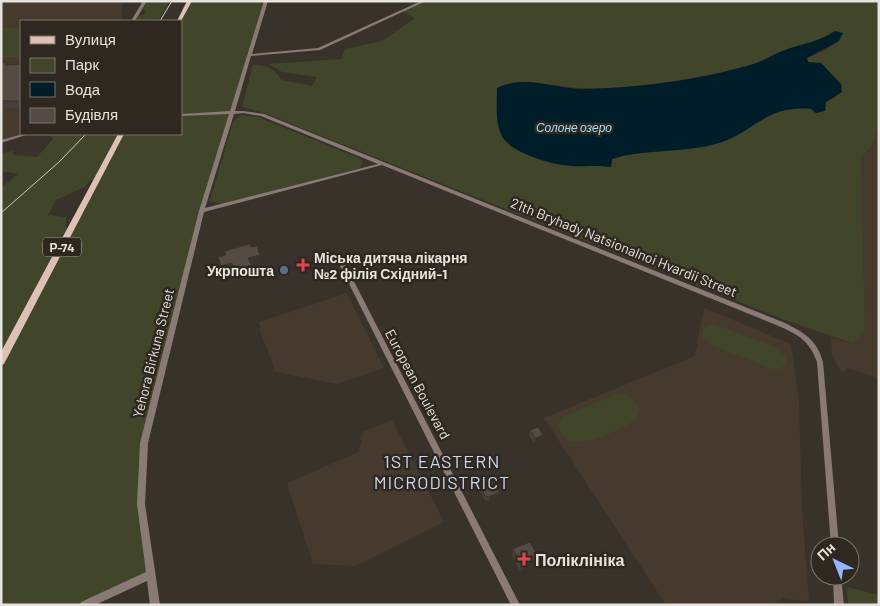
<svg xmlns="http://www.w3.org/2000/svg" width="880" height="606" font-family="Barlow,sans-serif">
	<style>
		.built { fill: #463a2f }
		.green { fill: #41452a; fill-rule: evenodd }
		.water { fill: #001d2a }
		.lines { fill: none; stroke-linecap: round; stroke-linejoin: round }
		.minor { fill: #897a76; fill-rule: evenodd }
		.major { fill: #dec0b7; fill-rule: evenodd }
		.tram { stroke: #cfcac5; stroke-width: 1 }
		.wall { fill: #47403a }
		.shaded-wall { fill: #3a3430 }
		.building { fill: #534b44; stroke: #3a3430 }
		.health-dot { fill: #e0444e; stroke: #2f2821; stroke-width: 2 }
		.service-dot { fill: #5c6f8a; stroke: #2f2821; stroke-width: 2 }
		.labels { text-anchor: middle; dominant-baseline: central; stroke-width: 5; stroke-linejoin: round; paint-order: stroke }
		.far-water-label { font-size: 12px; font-style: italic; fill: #a0dcfa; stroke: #2f2821 }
		.shield { fill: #2f2821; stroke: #b0aba5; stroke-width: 1 }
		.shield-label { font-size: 12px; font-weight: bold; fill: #e7e3de }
		.street-label { font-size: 14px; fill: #e7e3de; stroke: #2f2821 }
		.poi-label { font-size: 14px; font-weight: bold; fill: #e7e3de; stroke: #2f2821; text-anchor: start }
		.near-poi-label { font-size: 16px; font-weight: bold; fill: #e7e3de; stroke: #2f2821; text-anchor: start }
		.near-neighbourhood-label { font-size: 18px; letter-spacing: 1px; fill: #cbd8f3; stroke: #2f2821 }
	</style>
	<rect width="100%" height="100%" fill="#39322b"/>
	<path class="built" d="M1,1H123L121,20L117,21H21V28H1Z
		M21,57L23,134L1,140V58Z
		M879,121V378L847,368L846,372L841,371L832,357L831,337L852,343L865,332L861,155L871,148Z
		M347,293L384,368L337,384L276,372L259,329L261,328L259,322Z
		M704,308L791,344L799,401L802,509L809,602L784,598L771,605H666L544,418L695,356Z
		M392,420L444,522L356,566L313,564L287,483L359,452L363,432Z"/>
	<path class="green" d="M148,1H170L158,21H135L139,16L146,13L143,9Z
		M190,1H266L202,211L141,473L150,575L84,605H1V188L18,174L1,171V153L13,151V155L37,157L53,139L48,134H181V21H179ZM91,180H97L73,227H66V217L48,215L56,200L84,187Z
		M424,1H879V121L871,148L861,155L865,332L852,343L785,320L264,113L242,107L253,65C264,64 277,69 281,80L312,86L317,77L282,72L269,64L341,59L345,49L382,41L415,18L402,11ZM835,31L839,41L824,51L807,58V62L821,63L841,84L835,97L826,102V107H796L770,114L738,134L706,146L627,154L612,159L611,167C597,165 585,167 571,166C549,164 514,155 501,135L553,84C596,97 706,78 750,65C763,62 773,54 785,50C805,42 814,44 835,31Z
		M1,28H21V57L1,58Z
		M241,115L258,117L361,159L363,162L360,168L223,204L210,201L233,122Z
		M713,324L773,346L786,357L785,365L780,369H772L712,345C706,341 700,336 704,328Z
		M617,394C628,394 636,399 640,409L637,419C622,429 559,462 559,424L562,417Z
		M847,587L879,595V605H848Z"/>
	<path class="water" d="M835,31L843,33L839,41L807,58L808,62L821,63L841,84L842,92L826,102L825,111L816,113L811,109C765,105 757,131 719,143C684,154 646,148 612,159L611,167C598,165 586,167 573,166C554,165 508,153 501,134C495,120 497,103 497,88C525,74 555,89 584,89C636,88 700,80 750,65C763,62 773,54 785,50C804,43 817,43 835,31Z"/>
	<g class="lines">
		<path class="minor" d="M143,1H147L135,21H131Z
			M264,1H268L252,54L318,48L421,1H426L320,50L251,56L235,111H243L264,114L785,323C805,333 817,340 823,362L839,546H831L817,362C810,342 799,335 781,327L382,165L204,212L148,443L145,504L160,605H150L147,581L95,605H80L81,602L146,572L137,504L140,443L199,211L229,114L181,116V114L230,111ZM243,113L261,116L378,164L205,208L234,114Z
			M23,134H29L1,143V140Z
			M338,254L341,256L520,605H511L335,256Z
			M833,576H841L844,605H834Z"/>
		<path class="major" d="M187,1H192L181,21H177Z
			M118,134H124L4,364L1,365V352Z"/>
		<path class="tram" d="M160,21L172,1
			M1,213L59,162L86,134"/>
	</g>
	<path class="wall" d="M1,63L9,65L21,64V108L1,109Z
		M441,256L456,258V263L445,267L441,261Z
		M530,430L543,435L542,440L534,443L529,435Z
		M479,483L499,492V496L489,501L485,500L478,488Z
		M513,549L537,564L520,571L512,555Z"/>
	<path class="shaded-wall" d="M260,255L263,265L252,268L254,275L238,280L234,270L248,258Z
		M456,258V263L445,267V262Z
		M232,263L235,273L225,277L221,266Z
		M543,435L542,440L534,443L535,438Z
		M499,492V496L489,501V497Z
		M539,558L537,564L520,571L522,566Z"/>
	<path class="building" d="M7,62L5,65L21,64V101H1V63Z
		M250,244L251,247L257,246L260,255L248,258L251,265L234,270L232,263L221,266L218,257L226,255L225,251Z
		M452,252L456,258L445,262L441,256Z
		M538,427L543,435L535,438L530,430Z
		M491,478L499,492L489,497L485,496L479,483Z
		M530,542L539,558L522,566L513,549Z"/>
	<g class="health-dot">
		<path d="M300.5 257.5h5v5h5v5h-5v5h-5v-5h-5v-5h5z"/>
		<path d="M521.5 551.5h5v5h5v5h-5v5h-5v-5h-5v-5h5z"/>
	</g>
	<circle class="service-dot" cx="284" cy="270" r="5"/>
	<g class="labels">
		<g class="far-water-label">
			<text x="574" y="127">Солоне озеро</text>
		</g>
		<rect class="shield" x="43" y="237.5" width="38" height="19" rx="4"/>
		<g class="shield-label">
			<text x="62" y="247">Р-74</text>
		</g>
		<g class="street-label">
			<text transform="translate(624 247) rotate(22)">21th Bryhady Natsionalnoi Hvardii Street</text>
			<text transform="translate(153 353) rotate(-76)">Yehora Birkuna Street</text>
			<text transform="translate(418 384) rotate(62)">European Boulevard</text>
		</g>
		<g class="poi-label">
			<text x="314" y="257">Міська дитяча лікарня<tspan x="314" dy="16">№2 філія Східний-1</tspan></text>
			<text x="274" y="270" text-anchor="end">Укрпошта</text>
		</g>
		<g class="near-poi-label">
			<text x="535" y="559">Поліклініка</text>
		</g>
		<g class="near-neighbourhood-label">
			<text x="442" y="461">1ST EASTERN<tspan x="442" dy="21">MICRODISTRICT</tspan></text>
		</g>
	</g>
	<rect width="880" height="606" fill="none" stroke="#e7e3de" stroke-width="5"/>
	<rect x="20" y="20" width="162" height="115" fill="#2f2821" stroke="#79736d"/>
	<rect x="30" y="36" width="25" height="8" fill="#dec0b7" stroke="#79736d"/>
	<text x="65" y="45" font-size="15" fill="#e7e3de">Вулиця</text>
	<rect x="30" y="58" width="25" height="15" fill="#41452a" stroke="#79736d"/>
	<text x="65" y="70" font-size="15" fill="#e7e3de">Парк</text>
	<rect x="30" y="82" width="25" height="15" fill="#001d2a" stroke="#79736d"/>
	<text x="65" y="95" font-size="15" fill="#e7e3de">Вода</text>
	<rect x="30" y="108" width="25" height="15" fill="#534b44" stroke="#79736d"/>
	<text x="65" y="120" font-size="15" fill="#e7e3de">Будівля</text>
	<g transform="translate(835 561) rotate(317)"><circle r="24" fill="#2f2821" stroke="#79736d"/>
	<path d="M0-4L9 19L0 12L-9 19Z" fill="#95b6fd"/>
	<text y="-8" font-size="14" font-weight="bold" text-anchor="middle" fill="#e7e3de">Пн</text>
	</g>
</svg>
